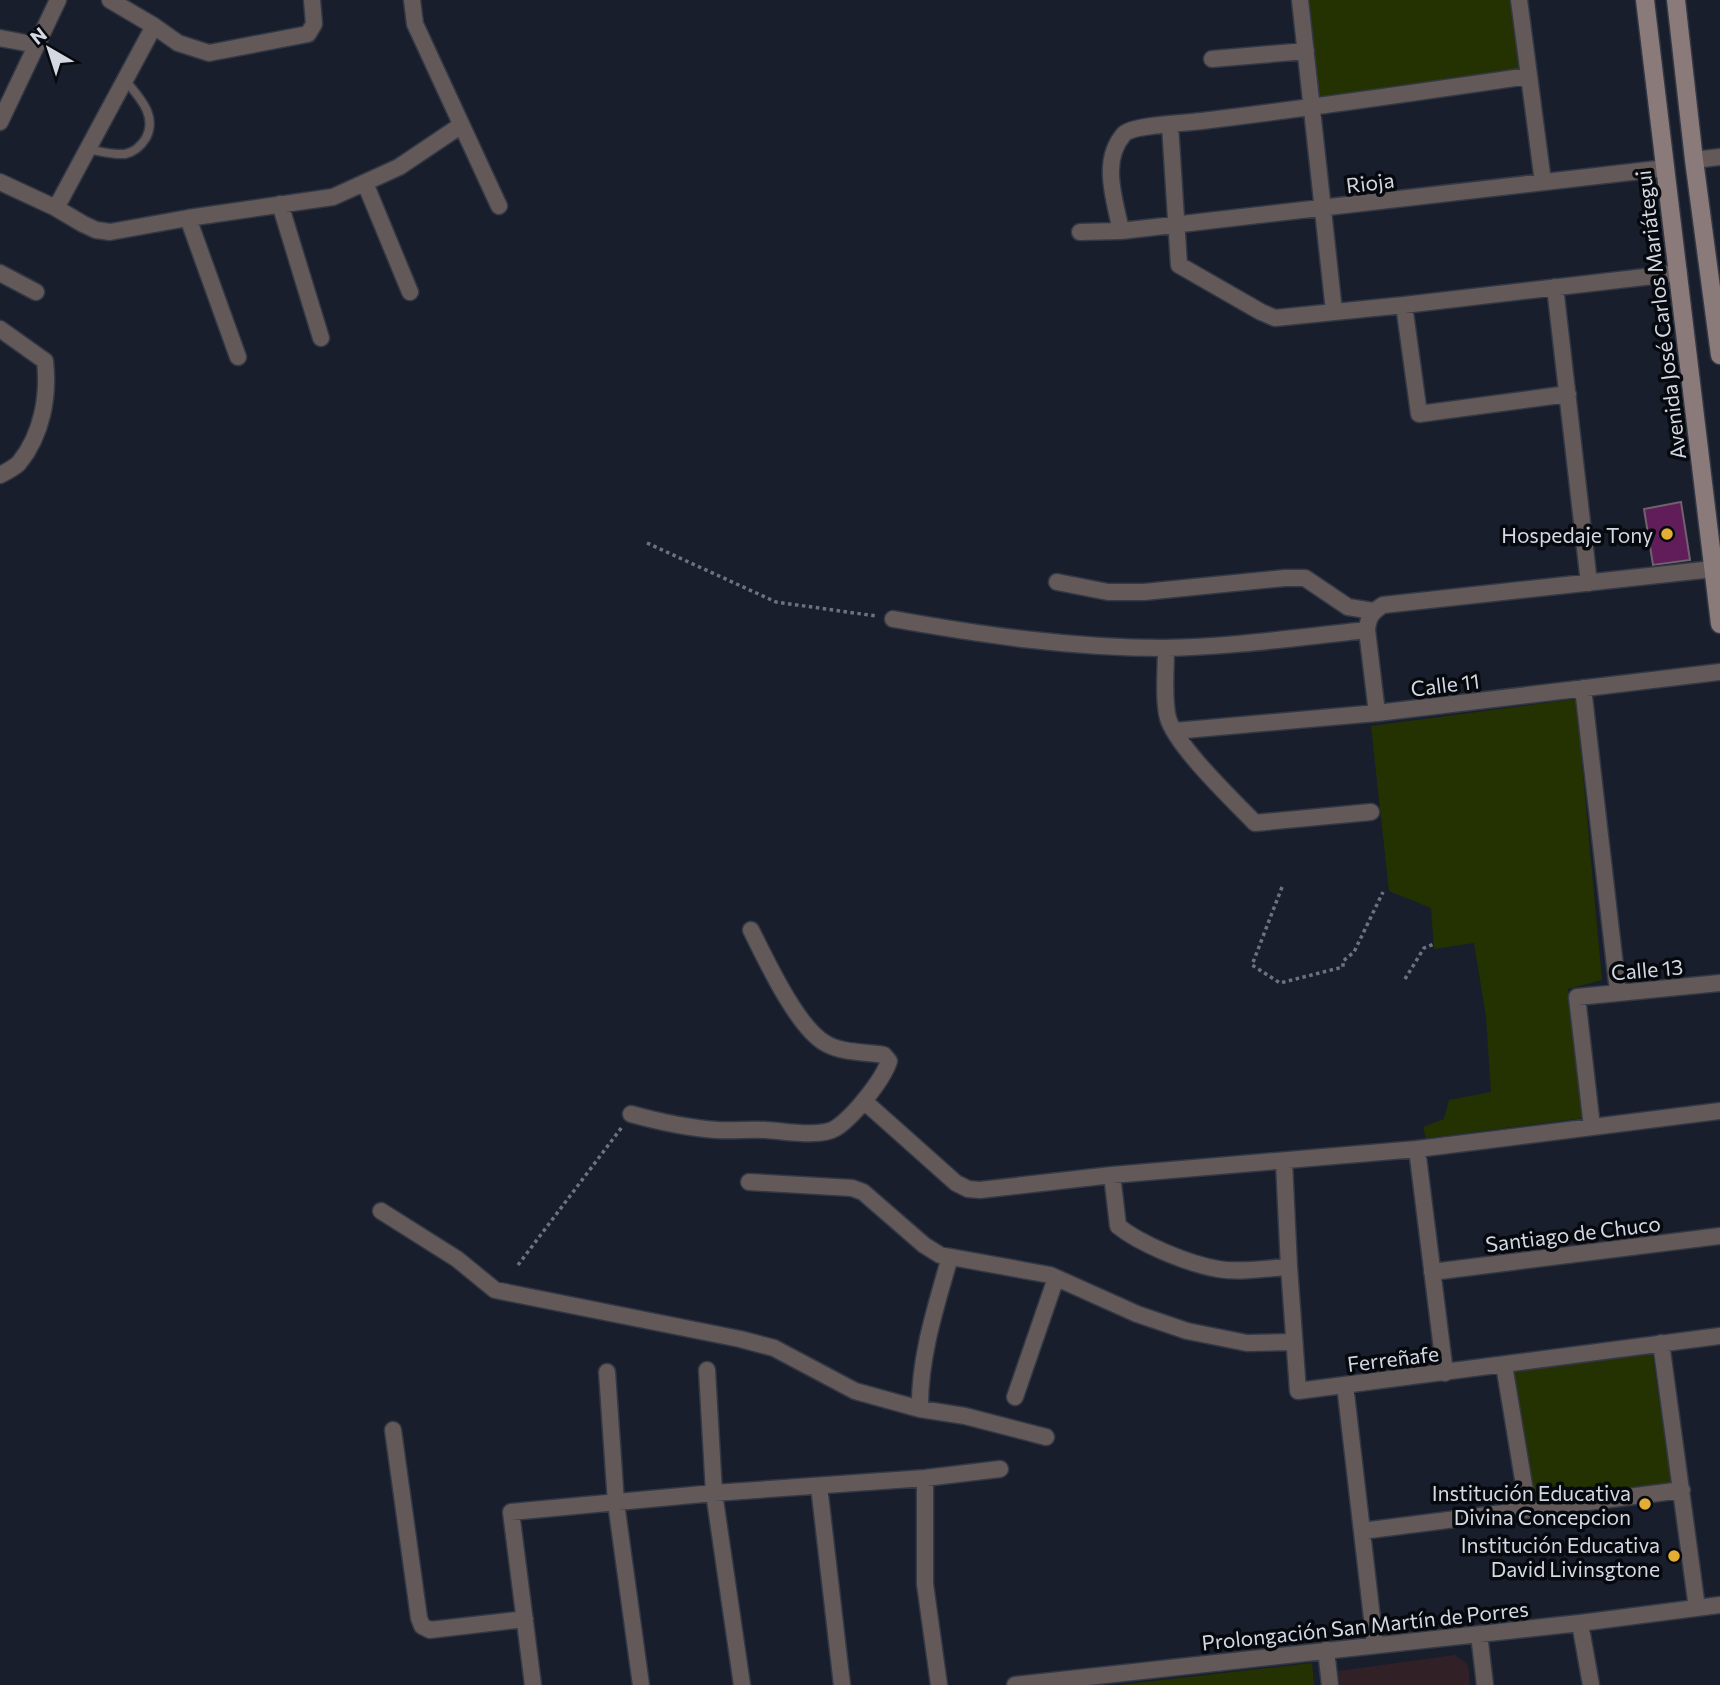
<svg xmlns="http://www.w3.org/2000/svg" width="1720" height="1685" font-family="Commissioner,sans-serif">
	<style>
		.education { fill: #322027 }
		.green { fill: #243202 }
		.building { fill: #601d59; stroke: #70616e; stroke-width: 2 }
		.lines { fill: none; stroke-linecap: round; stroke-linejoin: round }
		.lane-casing { stroke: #333845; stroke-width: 11 }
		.street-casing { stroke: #333845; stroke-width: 19 }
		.secondary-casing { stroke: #333845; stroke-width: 21 }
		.path { stroke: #6e727f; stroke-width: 3.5; stroke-dasharray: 3.5 3.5; stroke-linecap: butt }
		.lane { stroke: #635959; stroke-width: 8 }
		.street { stroke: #635959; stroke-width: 16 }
		.secondary { stroke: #8a7a7a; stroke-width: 18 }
		.poi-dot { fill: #e4ae35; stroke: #06090e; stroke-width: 2.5 }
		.labels { text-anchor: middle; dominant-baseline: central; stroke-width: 7; stroke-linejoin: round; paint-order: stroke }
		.street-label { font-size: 21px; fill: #d4d8e2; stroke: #06090e }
		.poi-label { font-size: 21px; fill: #d4d8e2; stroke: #06090e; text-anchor: end }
	</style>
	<rect width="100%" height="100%" fill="#191e2c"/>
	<path class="education" d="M1455,1655L1468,1665L1470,1685H1340L1338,1671Z"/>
	<path class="green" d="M1307,0H1513L1521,71L1317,102Z
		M1576,699L1602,980L1568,989L1584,1118L1426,1138L1423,1127L1444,1119L1449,1100L1491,1092L1486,1017L1474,943L1434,949L1431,908L1389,891L1371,726Z
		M1652,1352L1672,1485L1528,1504L1509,1371Z
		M1312,1663L1314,1685H1118Z"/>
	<path class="building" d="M1681,502L1690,560L1653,565L1644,509Z"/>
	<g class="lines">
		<g class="lane-casing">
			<path id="lane" d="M87,149C99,151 113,155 125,154C135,152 141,146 146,138C158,115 138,96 125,80"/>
		</g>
		<g class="street-casing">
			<path id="street" d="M110,0L154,26L178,43L209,53L308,34L314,24L312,0
				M412,0L415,24L499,206
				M1300,0L1334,311
				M1519,0L1543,182
				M0,38L37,45
				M1212,59L1306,51
				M0,122L58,0
				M1170,125L1179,265L1261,312L1275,318L1404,305L1679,273
				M1694,160L1720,157
				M0,182L56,208L83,224L96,230L110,232L188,218L333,197L399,167L460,126
				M365,183L410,292
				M280,204L321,338
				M56,208L154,26
				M188,218L238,357
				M1121,231C1115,200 1100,161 1124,134C1132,125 1186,123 1202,121C1311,108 1420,92 1529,76
				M1080,232L1121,231L1666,168
				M0,273L36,292
				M1555,287L1589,583
				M1404,305L1419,414L1568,394
				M0,329L45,361C49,396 42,435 19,463C14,468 6,472 0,475
				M1057,582L1108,592H1144L1285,578H1305L1348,607L1373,611
				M893,619C982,635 1073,648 1164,648C1232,647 1300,637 1367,630
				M1166,648C1166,669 1163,699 1168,718C1176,746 1234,801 1255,823L1371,812
				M1583,688L1618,992
				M1377,713L1367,630C1368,617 1372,612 1383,605L1713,569
				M1174,731L1377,713L1720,672
				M864,1101L956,1183L968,1189L980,1190L1112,1175L1417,1149L1720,1111
				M631,1114C660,1122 688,1128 717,1130C733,1131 750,1129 766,1130C784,1131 820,1138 836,1128C853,1117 883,1080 889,1061L884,1055C866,1052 841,1053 825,1043C797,1027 766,960 751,930
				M1592,1127L1577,997L1720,983
				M1417,1149L1445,1373
				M1284,1162L1289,1267L1298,1391L1720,1336
				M1112,1175L1118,1226C1140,1244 1189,1264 1218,1269C1240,1273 1266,1268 1289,1267
				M749,1182L852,1188L863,1192L924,1245L940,1255L1050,1275L1137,1314L1187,1331L1247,1343L1294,1342
				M381,1211L457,1259L495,1290L740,1339L774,1348L855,1391L920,1409L965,1416L1046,1437
				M1432,1272L1720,1236
				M1661,1343L1697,1608
				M1504,1365L1528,1509
				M707,1370L714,1493L742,1685
				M607,1372L616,1503L641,1685
				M1345,1385L1375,1644
				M1015,1397L1056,1278
				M920,1409C919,1358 936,1306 950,1257
				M393,1430L419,1618L422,1626L430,1630L525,1619
				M925,1478V1584L939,1685
				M819,1486L842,1685
				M1362,1531L1682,1490
				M1580,1623L1591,1685
				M1479,1634L1485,1685
				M1326,1650L1330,1685
				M533,1685L511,1512L714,1493L925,1478L1000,1469
				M1015,1685L1580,1623L1720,1605"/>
		</g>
		<g class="secondary-casing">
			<path id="secondary" d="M1645,0L1720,624
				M1676,0L1694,160L1720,355"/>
		</g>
		<path class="path" d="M647,543L776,602L876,616
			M1282,887L1252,965L1280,983L1343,967V961L1354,952L1383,892
			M1405,979L1424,948L1434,944
			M518,1265L622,1127"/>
		<use href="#lane" class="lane"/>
		<use href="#street" class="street"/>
		<use href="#secondary" class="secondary"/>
	</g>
	<g class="poi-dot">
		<circle cx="1667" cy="534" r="7"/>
		<circle cx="1645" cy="1504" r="7"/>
		<circle cx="1674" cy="1556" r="7"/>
	</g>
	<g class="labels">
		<g class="street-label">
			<text transform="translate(1370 182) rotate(-7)">Rioja</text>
			<text transform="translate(1660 315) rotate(-97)">Avenida José Carlos Mariátegui</text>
			<text transform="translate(1445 684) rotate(-7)">Calle 11</text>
			<text transform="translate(1647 969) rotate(-5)">Calle 13</text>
			<text transform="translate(1573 1233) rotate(-7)">Santiago de Chuco</text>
			<text transform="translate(1393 1358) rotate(-7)">Ferreñafe</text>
			<text transform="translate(1365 1625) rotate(-6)">Prolongación San Martín de Porres</text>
		</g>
		<g class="poi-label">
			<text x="1653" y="534">Hospedaje Tony</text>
			<text x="1631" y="1492">Institución Educativa<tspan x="1631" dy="24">Divina Concepcion</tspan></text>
			<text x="1660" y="1544">Institución Educativa<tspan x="1660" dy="24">David Livinsgtone</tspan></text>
		</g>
	</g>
	<g transform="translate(49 49) rotate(321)" stroke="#06090e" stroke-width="5" paint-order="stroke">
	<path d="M0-5L12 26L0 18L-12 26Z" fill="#d4d8e2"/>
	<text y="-10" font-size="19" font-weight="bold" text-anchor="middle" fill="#d4d8e2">N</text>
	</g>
</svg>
